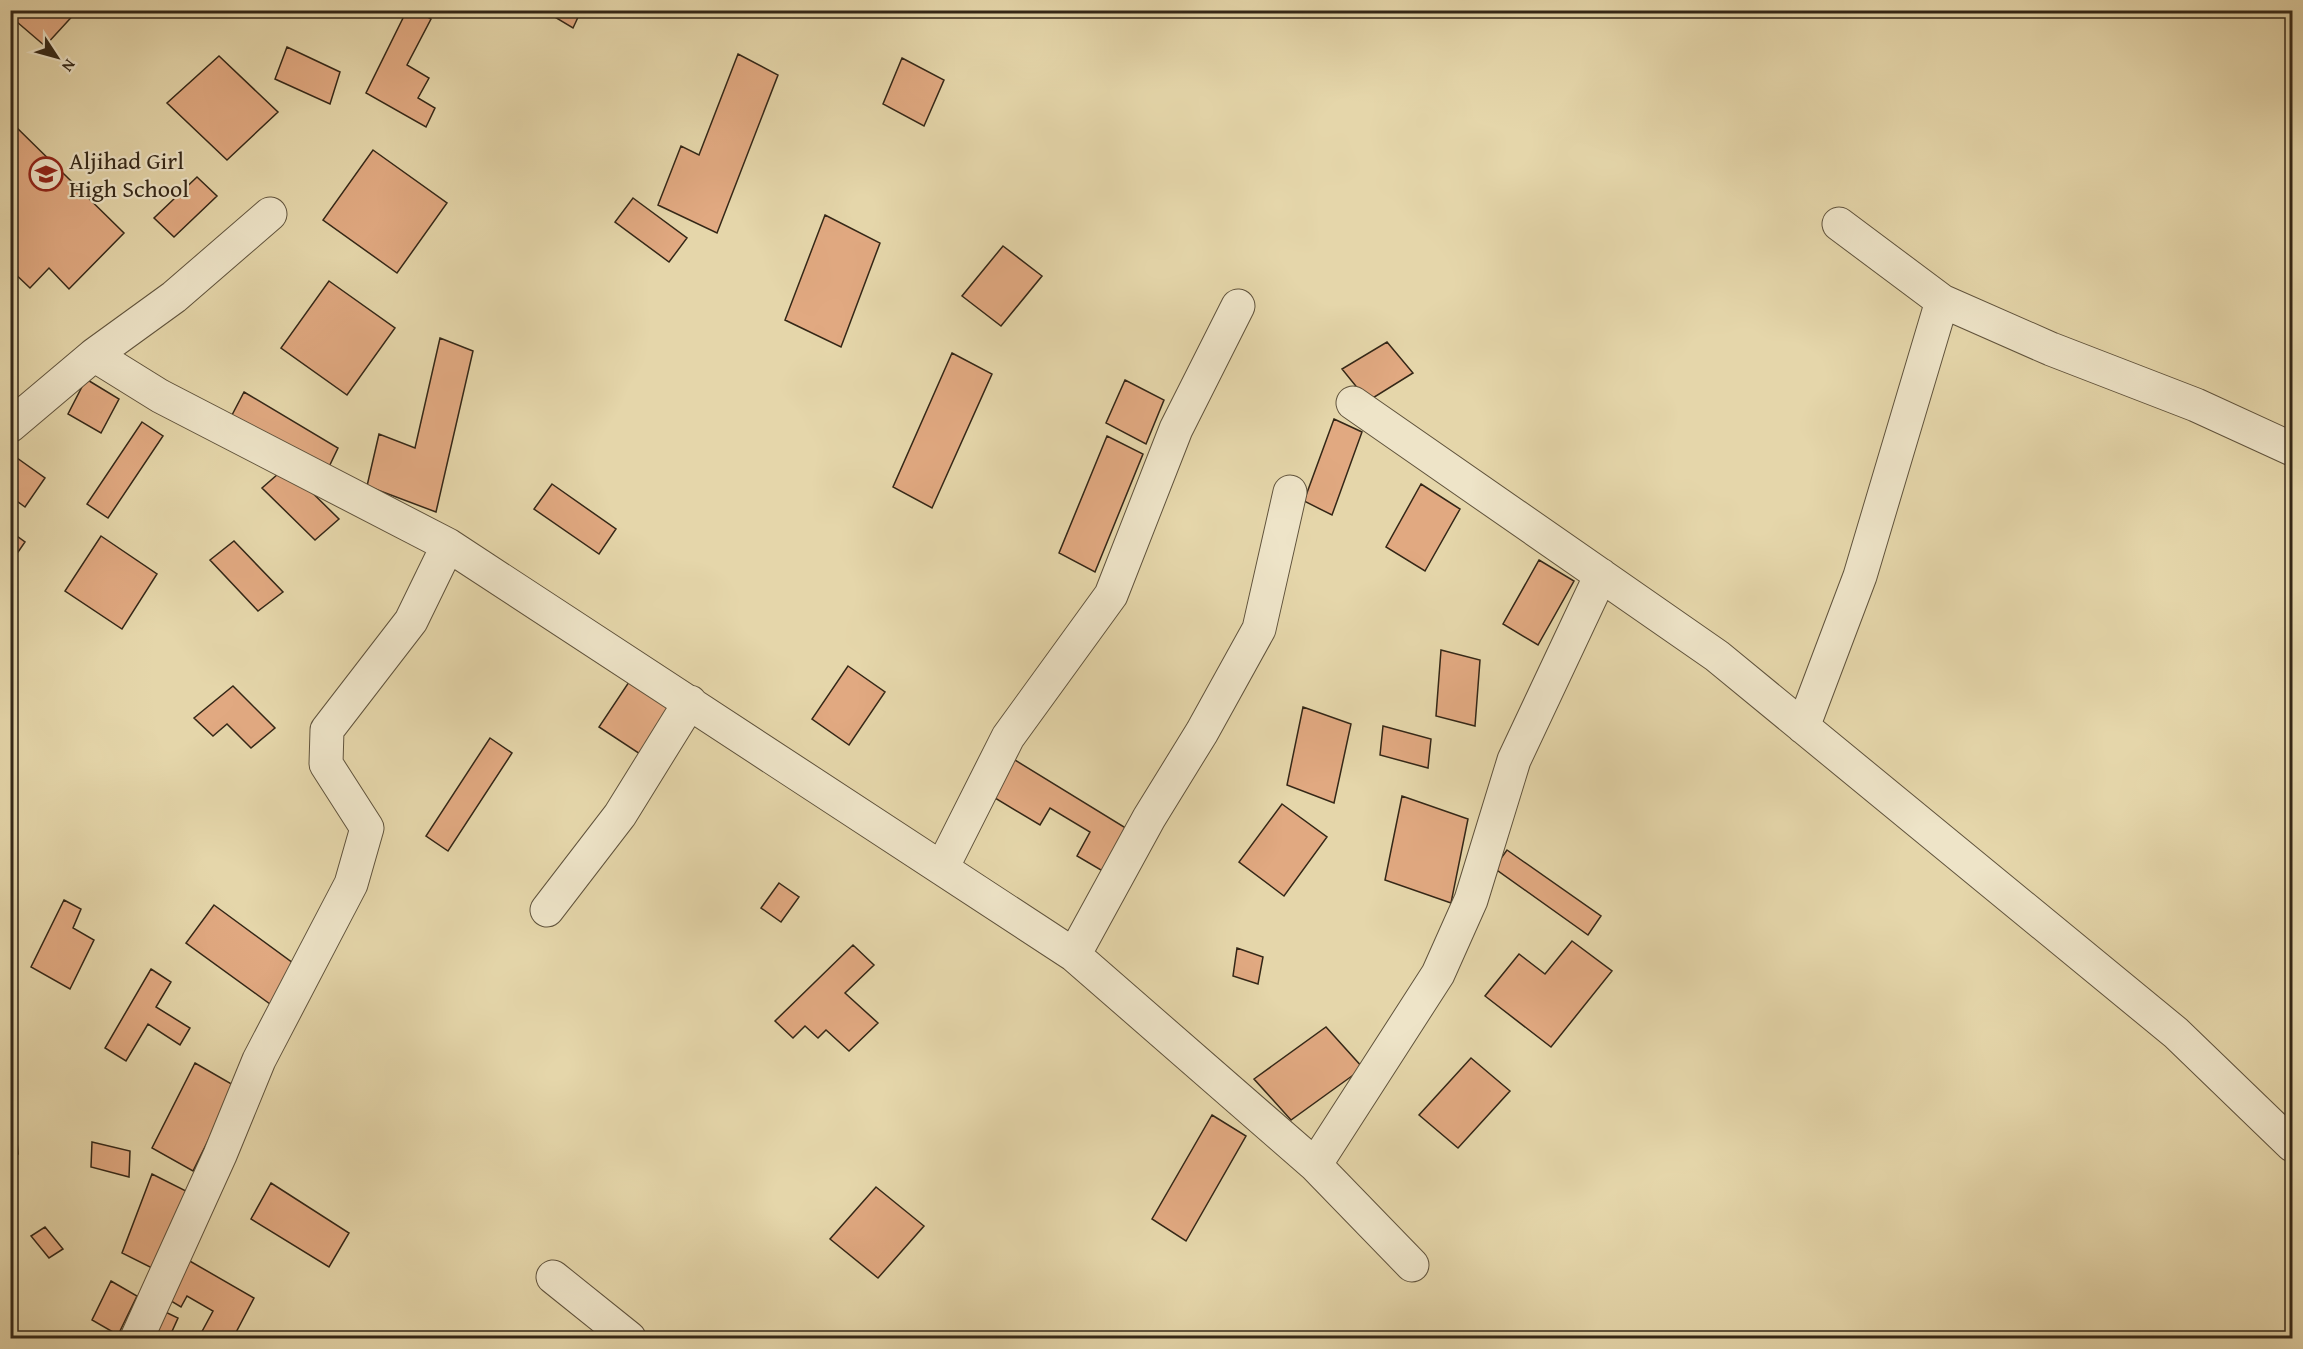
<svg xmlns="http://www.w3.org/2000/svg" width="2303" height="1349" font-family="'Gentium Book Plus',serif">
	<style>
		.building { fill: #e1a981; stroke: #342717; stroke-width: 1.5 }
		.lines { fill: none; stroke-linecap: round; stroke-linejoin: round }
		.street-casing { stroke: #60533c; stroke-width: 35 }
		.street { stroke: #eee4c8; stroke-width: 33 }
		.labels { text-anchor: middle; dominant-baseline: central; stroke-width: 4.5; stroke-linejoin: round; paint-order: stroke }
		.poi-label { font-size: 24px; fill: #342717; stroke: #eee4c8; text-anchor: start }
	</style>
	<rect width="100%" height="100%" fill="#e5d6aa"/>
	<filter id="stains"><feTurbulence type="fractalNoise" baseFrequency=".00333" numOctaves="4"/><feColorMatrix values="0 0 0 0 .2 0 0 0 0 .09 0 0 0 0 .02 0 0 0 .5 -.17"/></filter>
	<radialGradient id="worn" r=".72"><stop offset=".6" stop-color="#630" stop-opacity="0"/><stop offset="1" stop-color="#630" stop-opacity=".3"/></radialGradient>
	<path class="building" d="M10,10H78L45,46L10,16Z
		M407,10H416L431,19L407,65L429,78L418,98L435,108L426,127L366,93Z
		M543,10H577L580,13L573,28Z
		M287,47L340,72L330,104L275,79Z
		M738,54L778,75L717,233L658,205L681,146L699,155Z
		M219,56L278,112L227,160L167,103Z
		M902,58L944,80L924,126L883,104Z
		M10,121L124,233L69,289L49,268L30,288L10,269Z
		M373,150L447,203L397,273L323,220Z
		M197,177L217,196L174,237L154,218Z
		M633,198L687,238L669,262L615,222Z
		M825,215L880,243L841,347L785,320Z
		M1003,246L1042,276L1001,326L962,296Z
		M329,281L395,328L347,395L281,348Z
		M440,338L473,351L436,512L367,486L379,434L415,448Z
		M1387,342L1413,373L1368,401L1342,369Z
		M952,353L992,374L932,508L893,487Z
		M86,379L119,399L101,433L68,414Z
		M1125,380L1164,400L1146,444L1106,423Z
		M244,392L338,448L326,473L231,417Z
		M1334,419L1362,432L1332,515L1304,501Z
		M142,422L163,436L108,518L87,504Z
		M1107,436L1143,454L1095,572L1059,553Z
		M10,453L45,478L25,507L10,496Z
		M286,467L339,519L315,540L262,488Z
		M552,484L616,529L599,554L534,509Z
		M1421,484L1460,509L1425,571L1386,547Z
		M10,531L25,542L14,558L10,555Z
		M101,536L157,574L122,629L65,591Z
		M234,541L283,592L258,611L210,560Z
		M1539,560L1574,581L1538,645L1503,624Z
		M1441,650L1480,660L1475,726L1436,716Z
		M848,666L885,692L849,745L812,719Z
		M633,676L673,703L640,754L599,727Z
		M233,686L275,728L251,748L227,724L213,736L194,718Z
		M1303,707L1351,724L1334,803L1287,785Z
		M1383,726L1431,739L1428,768L1380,755Z
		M490,738L512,753L448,851L426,836Z
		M1010,757L1129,830L1106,873L1077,856L1090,832L1050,808L1040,825L990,795Z
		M1402,796L1468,819L1451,903L1385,880Z
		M1282,804L1327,837L1284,896L1239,862Z
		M1507,850L1601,916L1588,935L1494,868Z
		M779,883L799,897L781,922L761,908Z
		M64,900L81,909L73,928L94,940L70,989L31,967Z
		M214,905L297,966L270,1004L186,943Z
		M1572,941L1612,971L1551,1047L1485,996L1519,954L1545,974Z
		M853,945L874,965L845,993L878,1023L849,1051L826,1030L818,1038L805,1026L793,1038L775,1021Z
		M1237,948L1263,957L1258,984L1233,976Z
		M151,969L171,982L156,1007L190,1028L180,1045L148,1024L126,1061L105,1048Z
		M1326,1027L1363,1068L1291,1120L1254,1079Z
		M1471,1058L1510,1091L1458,1148L1419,1115Z
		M195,1063L235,1086L193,1171L152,1148Z
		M10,1114H15L18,1154L10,1153Z
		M1212,1115L1246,1136L1186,1241L1152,1219Z
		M92,1142L130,1151L129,1177L91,1167Z
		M152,1174L188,1192L158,1271L122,1253Z
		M271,1183L349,1233L329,1267L251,1219Z
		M876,1187L924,1226L878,1278L830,1239Z
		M45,1227L63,1249L49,1258L31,1236Z
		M181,1256L254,1298L233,1338L199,1337L213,1311L187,1296L181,1307L161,1295Z
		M111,1281L137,1296L118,1335L92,1320Z
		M155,1307L178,1318L169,1338H142Z"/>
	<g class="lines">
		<g class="street-casing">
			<path id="street" d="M1839,224L1942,301L2051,349L2196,405L2292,449
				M94,355L174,297L270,214
				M1353,403L1717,656L2176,1033L2292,1145
				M10,426L94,355L160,396L448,545L411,621L327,730L326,764L367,828L351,884L259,1060L220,1155L137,1338
				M448,545L1074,955L1315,1165L1412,1265
				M1803,727L1860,576L1942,301
				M942,868L1008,737L1111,595L1176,429L1238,306
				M547,910L620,815L690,702
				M1074,955L1149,818L1202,732L1259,629L1290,492
				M1315,1165L1438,974L1471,900L1514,760L1601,575
				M553,1277L629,1338"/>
		</g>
		<use href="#street" class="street"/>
	</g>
	<defs>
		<g id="school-ring" transform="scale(1.725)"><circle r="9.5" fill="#eee4c8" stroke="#8f2418" stroke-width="1.5"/><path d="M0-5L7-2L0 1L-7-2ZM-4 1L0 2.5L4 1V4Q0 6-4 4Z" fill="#8f2418"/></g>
	</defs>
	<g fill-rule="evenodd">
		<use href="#school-ring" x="46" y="174"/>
	</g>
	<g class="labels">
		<g class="poi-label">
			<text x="69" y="160">Aljihad Girl<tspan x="69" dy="28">High School</tspan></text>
		</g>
	</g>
	<rect width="2303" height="1349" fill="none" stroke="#e5d6aa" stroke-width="36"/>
	<rect x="12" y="12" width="2279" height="1325" fill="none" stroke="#342717" stroke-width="3"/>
	<rect x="18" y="18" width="2267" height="1313" fill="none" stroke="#342717" stroke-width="1.5"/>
	<g transform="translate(57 57) rotate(126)" stroke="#eee4c8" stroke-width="4.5" paint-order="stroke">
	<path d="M0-4.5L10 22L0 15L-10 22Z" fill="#342717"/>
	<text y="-9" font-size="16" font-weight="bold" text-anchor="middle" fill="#342717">N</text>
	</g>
	<rect width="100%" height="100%" filter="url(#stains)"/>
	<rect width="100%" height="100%" fill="url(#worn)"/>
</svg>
